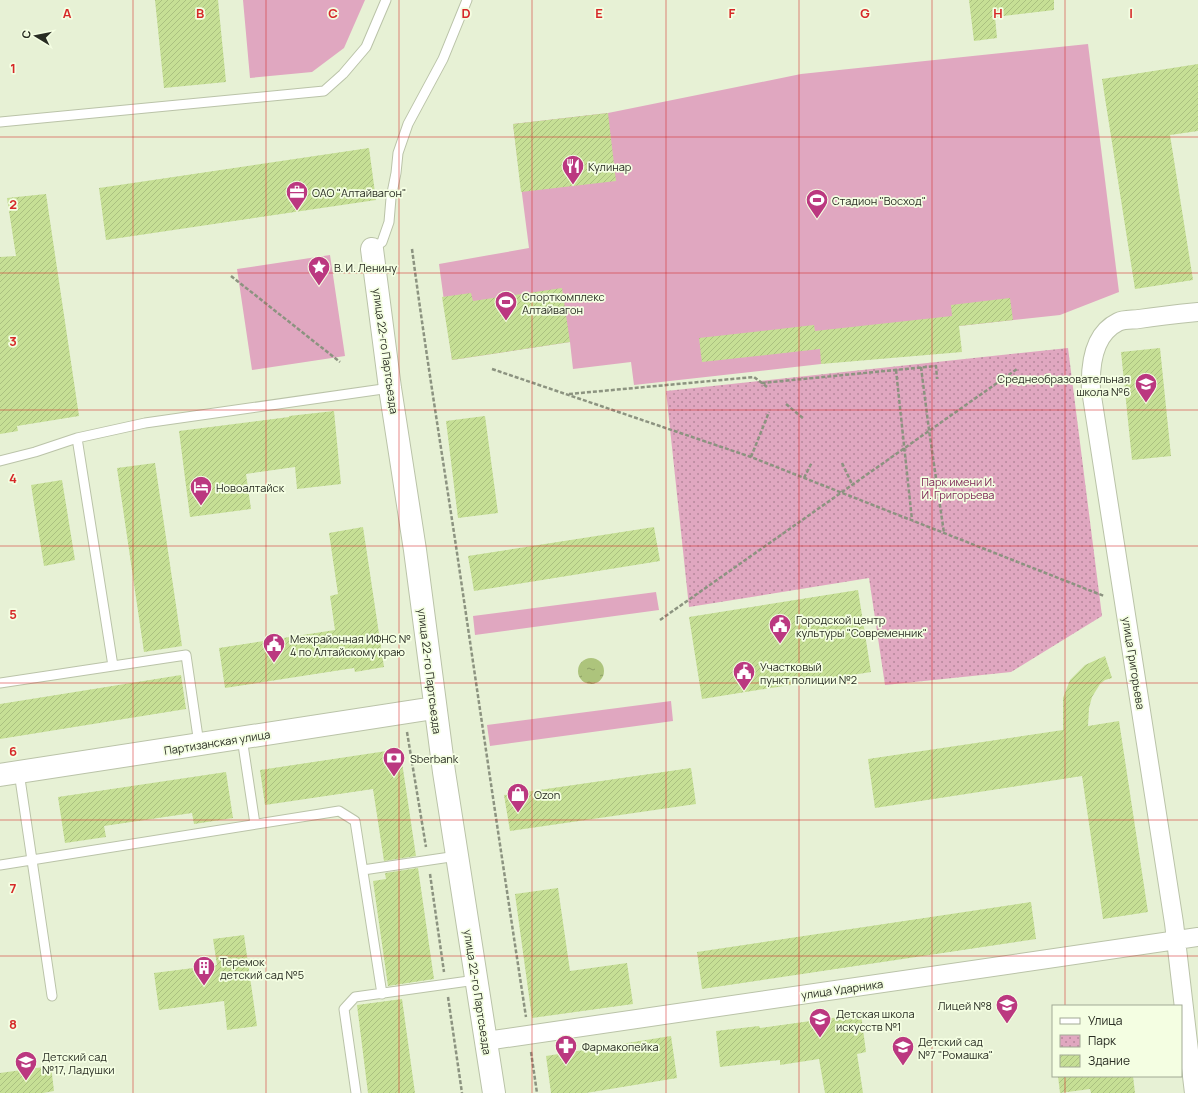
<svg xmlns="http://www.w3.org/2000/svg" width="1198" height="1093" font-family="Manrope,sans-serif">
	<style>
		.green { fill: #e0a7c0 }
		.park { fill: url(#park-dots) }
		.water { fill: url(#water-ripples) }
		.building { fill: url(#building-hatch) }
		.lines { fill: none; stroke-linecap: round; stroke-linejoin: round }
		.service-casing { stroke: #bac3a8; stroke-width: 11 }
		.minor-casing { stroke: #bac3a8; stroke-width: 20 }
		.tertiary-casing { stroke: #bac3a8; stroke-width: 24 }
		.path { stroke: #8c9380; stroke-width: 2.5; stroke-dasharray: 4 2; stroke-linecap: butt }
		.service { stroke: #fff; stroke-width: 9 }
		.minor { stroke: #fff; stroke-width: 18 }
		.tertiary { stroke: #fff; stroke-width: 22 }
		.grid { fill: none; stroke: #d62828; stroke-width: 1; stroke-opacity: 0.55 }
		.labels { text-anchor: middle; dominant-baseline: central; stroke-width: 3.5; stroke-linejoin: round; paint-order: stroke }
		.poi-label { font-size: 11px; fill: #282c22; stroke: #f4fee2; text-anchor: start }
		.street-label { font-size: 11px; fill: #282c22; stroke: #f4fee2 }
		.park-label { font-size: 11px; fill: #7d2655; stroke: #f4fee2 }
		.grid-label { font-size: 13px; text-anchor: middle; font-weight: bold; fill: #d62828; stroke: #f4fee2; stroke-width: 3.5; stroke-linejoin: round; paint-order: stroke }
	</style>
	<defs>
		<pattern id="park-dots" width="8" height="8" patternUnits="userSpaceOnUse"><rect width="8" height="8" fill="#e0a7c0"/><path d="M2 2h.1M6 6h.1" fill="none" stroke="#b6889c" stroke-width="1.8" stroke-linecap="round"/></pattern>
		<pattern id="water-ripples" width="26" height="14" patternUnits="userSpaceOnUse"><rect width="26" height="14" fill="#adc47c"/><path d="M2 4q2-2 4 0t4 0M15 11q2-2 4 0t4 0" fill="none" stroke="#8d9f65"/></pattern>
		<pattern id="building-hatch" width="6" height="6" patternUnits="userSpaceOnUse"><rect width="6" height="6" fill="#c6df95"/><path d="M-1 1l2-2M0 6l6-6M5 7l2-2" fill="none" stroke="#aac080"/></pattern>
	</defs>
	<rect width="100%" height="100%" fill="#e7f1d5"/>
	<path class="green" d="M243,0H365L344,48L312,72L250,78Z
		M1088,44L1119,292L1060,315L959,326L821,364L634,385L631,362L573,369L570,342L452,360L439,264L529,248L513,124L608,113L801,74Z
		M330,255L345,356L252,370L237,269Z
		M656,592L659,610L475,635L473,616Z
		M671,701L673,721L490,746L487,725Z"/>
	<path class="park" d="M1068,348L1102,616L1011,672L885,685L869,578L689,607L666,391Z"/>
	<path class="water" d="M578 671a13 13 0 1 1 26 0a13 13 0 1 1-26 0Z"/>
	<path class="building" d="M155,0H218L226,82L164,88Z
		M969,0H1054V10L995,17L997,38L974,41Z
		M1198,64V131L1170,135L1193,280L1135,289L1102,79Z
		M608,113L616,181L521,192L513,124Z
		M369,148L376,200L106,240L99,188Z
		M46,194L79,416L17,426L18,431L0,434V257L16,256L7,198Z
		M562,288L570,342L452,360L442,297L471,293L473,301Z
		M1010,298L1013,320L959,326L962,352L821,364L820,349L702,362L699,338L814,325L815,331L952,316L951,305Z
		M1160,348L1171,456L1132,460L1121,352Z
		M334,411L341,484L297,489L295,467L246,474L251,509L190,517L179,431L289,417V416Z
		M485,416L498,513L458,518L446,421Z
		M155,463L182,646L144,652L117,468Z
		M62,480L75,560L44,566L31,485Z
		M363,527L384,667L355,672L354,668L225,688L219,648L335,630L330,596L338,594L329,533Z
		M654,527L660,561L474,591L468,556Z
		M858,590L871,672L702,699L689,617Z
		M1105,656L1112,678L1105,680L1100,684L1092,697L1089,708L1088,726L1119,721L1148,912L1103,919L1082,776L875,808L868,759L1063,730V698L1070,680L1085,665Z
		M181,675L186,709L0,739V704Z
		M400,749L416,856L384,861L373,789L265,805L260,770Z
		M691,768L696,804L510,831L504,795Z
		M226,772L233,818L194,824L192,813L104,826L106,837L65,843L58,797Z
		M418,868L434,979L388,986L373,881L386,879L385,873Z
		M558,888L570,971L627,963L633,1004L532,1018L515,894Z
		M1031,902L1036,939L702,989L697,952Z
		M244,935L257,1026L227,1030L224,1001L159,1010L154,973L217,965L213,939Z
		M402,999L415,1093H368L357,1005Z
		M861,1014L866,1052L857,1054L863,1093H825L819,1059L780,1065V1060L720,1067L716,1031L759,1026L760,1028Z
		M671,1036L677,1078L586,1093H551L546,1056Z
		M51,1066L54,1091L43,1093H0V1073Z
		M1058,1076H1133L1135,1093H1091L1090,1089L1060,1093Z"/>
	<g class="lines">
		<g class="service-casing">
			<path id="service" d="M0,122L324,91L343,74L366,47L386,0
				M372,249L382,242L389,222L391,198L396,173L398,153L408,124L443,59L467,0
				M77,438L113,666
				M0,461L35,452L77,438L145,423L390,388
				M0,683L186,655L199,744
				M242,738L255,824
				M19,772L52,996
				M0,865L339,811L355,821L382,994
				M363,870L457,856
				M356,1093L344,1009L355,997L476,980"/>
		</g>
		<g class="minor-casing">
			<path id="minor" d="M486,1041L1198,937
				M1194,1093L1174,923L1091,390C1090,366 1093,334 1118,322C1124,319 1133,320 1139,319C1159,316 1178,314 1198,312"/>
		</g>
		<g class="tertiary-casing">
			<path id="tertiary" d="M372,249L390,388L415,550L444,772L494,1093
				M0,775L434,708"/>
		</g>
		<path class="path" d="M412,249C425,348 441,447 456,546C479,703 502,860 526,1017
			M231,276L340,362
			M921,367L929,430L944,533
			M492,369L751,457L1104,596
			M896,370L912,520
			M767,387L762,383L936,366L937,379
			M569,394L754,377L762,383
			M786,404L804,419
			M751,457L769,412
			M842,463L852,484
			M804,478L812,462
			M660,620L1017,369
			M407,732L426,847
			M430,874L444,972
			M448,997L462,1093
			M531,1052L537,1093"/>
		<use href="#service" class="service"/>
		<use href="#minor" class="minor"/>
		<use href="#tertiary" class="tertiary"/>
	</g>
	<path class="grid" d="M133,0V1093M266,0V1093M399,0V1093M532,0V1093M666,0V1093M799,0V1093M932,0V1093M1065,0V1006M0,137H1198M0,273H1198M0,410H1198M0,546H1198M0,683H1198M0,820H1198M0,956H1198M1065,1076V1093"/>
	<defs>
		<g id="restaurant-pin" transform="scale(1.15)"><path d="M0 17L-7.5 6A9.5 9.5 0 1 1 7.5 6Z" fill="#bb3880" stroke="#f4fee2"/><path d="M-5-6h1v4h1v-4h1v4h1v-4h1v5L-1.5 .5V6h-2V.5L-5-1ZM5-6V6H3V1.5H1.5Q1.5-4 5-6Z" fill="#fff"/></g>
		<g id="office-pin" transform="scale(1.15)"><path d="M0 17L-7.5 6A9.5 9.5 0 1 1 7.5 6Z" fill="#bb3880" stroke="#f4fee2"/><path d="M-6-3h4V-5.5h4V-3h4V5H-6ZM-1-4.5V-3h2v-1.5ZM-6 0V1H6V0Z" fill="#fff"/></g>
		<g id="stadium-pin" transform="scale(1.15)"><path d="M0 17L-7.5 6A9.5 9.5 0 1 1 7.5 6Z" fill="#bb3880" stroke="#f4fee2"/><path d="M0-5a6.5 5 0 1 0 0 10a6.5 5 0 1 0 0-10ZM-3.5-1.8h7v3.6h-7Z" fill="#fff"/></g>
		<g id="sight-pin" transform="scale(1.15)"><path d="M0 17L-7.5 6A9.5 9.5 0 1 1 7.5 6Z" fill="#bb3880" stroke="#f4fee2"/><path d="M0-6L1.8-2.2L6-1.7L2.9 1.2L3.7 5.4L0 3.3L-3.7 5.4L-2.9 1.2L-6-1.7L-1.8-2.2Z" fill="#fff"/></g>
		<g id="school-pin" transform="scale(1.15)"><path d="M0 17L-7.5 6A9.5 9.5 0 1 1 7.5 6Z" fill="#bb3880" stroke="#f4fee2"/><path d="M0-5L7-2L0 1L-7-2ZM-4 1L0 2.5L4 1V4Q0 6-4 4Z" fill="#fff"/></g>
		<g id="hotel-pin" transform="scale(1.15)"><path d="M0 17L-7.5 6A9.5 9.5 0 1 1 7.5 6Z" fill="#bb3880" stroke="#f4fee2"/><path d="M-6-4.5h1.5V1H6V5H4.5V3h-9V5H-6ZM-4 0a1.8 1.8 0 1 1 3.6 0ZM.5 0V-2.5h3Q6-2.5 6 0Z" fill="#fff"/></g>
		<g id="civic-pin" transform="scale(1.15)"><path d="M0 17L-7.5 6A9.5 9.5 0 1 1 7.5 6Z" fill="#bb3880" stroke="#f4fee2"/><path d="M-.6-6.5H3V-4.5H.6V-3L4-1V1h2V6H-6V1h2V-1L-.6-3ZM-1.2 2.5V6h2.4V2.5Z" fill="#fff"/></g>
		<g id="bank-pin" transform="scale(1.15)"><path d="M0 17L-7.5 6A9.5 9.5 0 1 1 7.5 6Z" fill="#bb3880" stroke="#f4fee2"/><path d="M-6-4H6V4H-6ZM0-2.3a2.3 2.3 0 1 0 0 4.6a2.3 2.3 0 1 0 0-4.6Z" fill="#fff"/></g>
		<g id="shop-pin" transform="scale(1.15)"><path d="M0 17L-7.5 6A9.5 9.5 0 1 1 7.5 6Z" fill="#bb3880" stroke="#f4fee2"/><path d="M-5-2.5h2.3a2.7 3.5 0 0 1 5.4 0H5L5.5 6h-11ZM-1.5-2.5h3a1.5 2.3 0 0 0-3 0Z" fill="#fff"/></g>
		<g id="building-pin" transform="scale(1.15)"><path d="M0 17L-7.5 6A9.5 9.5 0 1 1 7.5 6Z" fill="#bb3880" stroke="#f4fee2"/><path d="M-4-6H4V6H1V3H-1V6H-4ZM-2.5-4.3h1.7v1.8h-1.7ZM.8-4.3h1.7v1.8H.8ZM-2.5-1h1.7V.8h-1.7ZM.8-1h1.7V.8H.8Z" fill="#fff"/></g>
		<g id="pharmacy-pin" transform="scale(1.15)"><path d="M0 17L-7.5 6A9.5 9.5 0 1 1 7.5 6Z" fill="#bb3880" stroke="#f4fee2"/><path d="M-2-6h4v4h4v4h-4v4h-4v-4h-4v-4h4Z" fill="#fff"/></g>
	</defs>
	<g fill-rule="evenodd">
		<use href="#restaurant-pin" x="573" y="166"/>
		<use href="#office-pin" x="297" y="192"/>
		<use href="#stadium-pin" x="817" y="200"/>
		<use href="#sight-pin" x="319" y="267"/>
		<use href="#stadium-pin" x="506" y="302"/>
		<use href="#school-pin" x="1146" y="384"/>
		<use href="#hotel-pin" x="201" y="487"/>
		<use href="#civic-pin" x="780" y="625"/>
		<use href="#civic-pin" x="274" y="644"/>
		<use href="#civic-pin" x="744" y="672"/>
		<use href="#bank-pin" x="394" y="758"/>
		<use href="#shop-pin" x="518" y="794"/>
		<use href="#building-pin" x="204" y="967"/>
		<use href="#school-pin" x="1007" y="1005"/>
		<use href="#school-pin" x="820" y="1019"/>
		<use href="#pharmacy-pin" x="566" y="1046"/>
		<use href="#school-pin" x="903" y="1047"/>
		<use href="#school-pin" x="26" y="1062"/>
	</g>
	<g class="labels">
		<g class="poi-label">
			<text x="588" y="166">Кулинар</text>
			<text x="312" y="192">ОАО "Алтайвагон"</text>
			<text x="832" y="200">Стадион "Восход"</text>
			<text x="334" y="267">В. И. Ленину</text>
			<text x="522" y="296">Спорткомплекс<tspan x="522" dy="13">Алтайвагон</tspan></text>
			<text x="1130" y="378" text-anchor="end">Среднеобразовательная<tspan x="1130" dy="13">школа №6</tspan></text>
			<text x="216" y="487">Новоалтайск</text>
			<text x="796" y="619">Городской центр<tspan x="796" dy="13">культуры "Современник"</tspan></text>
			<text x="290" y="638">Межрайонная ИФНС №<tspan x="290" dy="13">4 по Алтайскому краю</tspan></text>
			<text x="760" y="666">Участковый<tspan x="760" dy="13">пункт полиции №2</tspan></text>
			<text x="410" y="758">Sberbank</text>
			<text x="534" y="794">Ozon</text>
			<text x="220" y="961">Теремок<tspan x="220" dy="13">детский сад №5</tspan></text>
			<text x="992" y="1005" text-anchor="end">Лицей №8</text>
			<text x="836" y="1013">Детская школа<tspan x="836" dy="13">искусств №1</tspan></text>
			<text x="918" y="1041">Детский сад<tspan x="918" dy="13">№7 "Ромашка"</tspan></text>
			<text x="582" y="1046">Фармакопейка</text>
			<text x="42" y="1056">Детский сад<tspan x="42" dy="13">№17, Ладушки</tspan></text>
		</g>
		<g class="street-label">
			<text transform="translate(386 351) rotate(82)">улица 22-го Партсъезда</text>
			<text transform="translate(1134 663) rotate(81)">улица Григорьева</text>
			<text transform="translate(430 671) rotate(83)">улица 22-го Партсъезда</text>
			<text transform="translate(217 742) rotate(-9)">Партизанская улица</text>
			<text transform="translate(842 989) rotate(-8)">улица Ударника</text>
			<text transform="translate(478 992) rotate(81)">улица 22-го Партсъезда</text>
		</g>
		<g class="park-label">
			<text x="958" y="481">Парк имени И.<tspan x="958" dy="13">И. Григорьева</tspan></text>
		</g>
	</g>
	<g class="grid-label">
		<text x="67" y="18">A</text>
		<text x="200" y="18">B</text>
		<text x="333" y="18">C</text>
		<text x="466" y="18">D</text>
		<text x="599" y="18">E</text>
		<text x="732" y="18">F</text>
		<text x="865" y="18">G</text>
		<text x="998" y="18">H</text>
		<text x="1131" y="18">I</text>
		<text x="13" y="73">1</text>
		<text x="13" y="209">2</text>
		<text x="13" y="346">3</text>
		<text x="13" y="483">4</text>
		<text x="13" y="619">5</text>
		<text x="13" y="756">6</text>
		<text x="13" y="893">7</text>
		<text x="13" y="1029">8</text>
	</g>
	<rect x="1052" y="1005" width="130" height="72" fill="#f4fee2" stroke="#a2aa95"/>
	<rect x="1060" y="1018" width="20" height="6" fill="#ffffff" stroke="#a2aa95"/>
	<text x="1088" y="1025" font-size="12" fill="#282c22">Улица</text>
	<rect x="1060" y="1035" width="20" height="12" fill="url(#park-dots)" stroke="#a2aa95"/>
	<text x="1088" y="1045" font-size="12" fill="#282c22">Парк</text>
	<rect x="1060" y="1055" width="20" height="12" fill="url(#building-hatch)" stroke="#a2aa95"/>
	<text x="1088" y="1065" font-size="12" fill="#282c22">Здание</text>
	<g transform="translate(36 36) rotate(280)" stroke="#f4fee2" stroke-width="3" paint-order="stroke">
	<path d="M0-3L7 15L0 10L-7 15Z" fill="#282c22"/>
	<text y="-6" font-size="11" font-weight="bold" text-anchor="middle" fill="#282c22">С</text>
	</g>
</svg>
